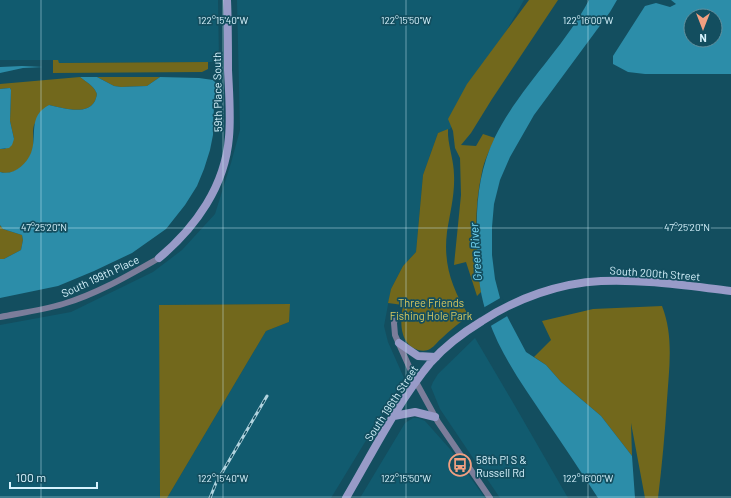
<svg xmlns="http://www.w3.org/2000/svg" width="731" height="498" font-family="Barlow,sans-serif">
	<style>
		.built { fill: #115b6f }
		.green { fill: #72681c }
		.water { fill: #2c8da9; fill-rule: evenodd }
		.pier { fill: #134e5f }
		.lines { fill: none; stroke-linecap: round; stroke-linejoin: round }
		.street { stroke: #7b7d9a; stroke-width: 6 }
		.secondary { stroke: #989bc8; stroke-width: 8 }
		.rail-casing { stroke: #b1d3de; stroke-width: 3 }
		.rail { stroke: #134e5f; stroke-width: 1.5; stroke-dasharray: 4.5; stroke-linecap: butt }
		.ticks { fill: none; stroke: #d7f3fd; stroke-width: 1; stroke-opacity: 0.45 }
		.labels { text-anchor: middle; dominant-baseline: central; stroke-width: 3.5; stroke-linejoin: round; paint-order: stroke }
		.street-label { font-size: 11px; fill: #d7f3fd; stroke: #134e5f }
		.park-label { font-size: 11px; fill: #d7c860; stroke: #134e5f }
		.poi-label { font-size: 11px; fill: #d7f3fd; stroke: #134e5f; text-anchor: start }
		.water-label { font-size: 12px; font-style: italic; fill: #76d7f6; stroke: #134e5f }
		.ticks-label { font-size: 10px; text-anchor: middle; fill: #d7f3fd; stroke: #134e5f; stroke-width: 3.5; stroke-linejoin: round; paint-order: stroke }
	</style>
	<rect width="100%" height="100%" fill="#134e5f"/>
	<path class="built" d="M0,0H218L219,62L58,63V60H0Z
		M237,0H524L450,129L438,133L423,175L416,252L403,266L391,289L384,326L388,342L404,378L331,498H167L266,331L289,322L290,304L159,305L160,498H0V325L71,312L153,272L182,250L215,214L231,163L240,130Z
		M475,338L515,406L568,498H500L440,409L431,387L433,382L438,374Z
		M413,418H418L425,421L450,449L485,498H360L405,423Z"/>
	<path class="green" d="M529,0H558L492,99L471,133L461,145L476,146L483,134L495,138C490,149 484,161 482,172C473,211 476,253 481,292L477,296L466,262L454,265L461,195L460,158L455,148L453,131L448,119L467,84Z
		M53,60H58L59,63L208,62V69L202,72L53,73Z
		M80,77C85,81 94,86 96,92C98,94 96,98 95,101C87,116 63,108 49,105C44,111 37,119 34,125C32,132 34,140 33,147C31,162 15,177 0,172V149H5L14,139L10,121L11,90L10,88L0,89V84Z
		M97,77H160L147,86L121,87L114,86Z
		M448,129V135C449,148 454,162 454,175C455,194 450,213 447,232C443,264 452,289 469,316C459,323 450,330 442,338C438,341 435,346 430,349C427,351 422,351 418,350C399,344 400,321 403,305L388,303L391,289L403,266L416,252L423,175L438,133Z
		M0,225L3,229L22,235L23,240L21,250L4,259H0Z
		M290,304L289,322L266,331L167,498H160L159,305Z
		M662,306C674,336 669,369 667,400C665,433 662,465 658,498H645L631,423L632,456L601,416L561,382L546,365L534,357L551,340L542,321L593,309Z"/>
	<path class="water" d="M589,0H617L610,12L534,115L510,157L500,180L494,204L492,227V255L495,279L500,298L507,316L526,352L546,365L561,382L601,416L632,456L635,498H598C581,472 564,446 546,420C524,387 501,356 488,318C478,291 477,262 477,234C476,200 480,168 495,137C520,87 563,49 589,0Z
		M671,0H731V74H645L628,72L613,64V56L645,6L656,3L670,7L676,4ZM691,16H715V40H691Z
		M22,66L43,67L23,68L0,73V67Z
		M80,77H97L114,86L121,87L147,86L160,77L199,78L213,80L216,83L214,103L213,135L210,150L204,169L197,186L185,205L166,229L132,253L94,271L58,286L0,298V259H4L21,250L23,240L22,235L3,229L0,225V172C13,176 26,165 31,153C38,135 27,117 49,105C63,108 87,116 95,101C96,98 98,94 96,92C94,86 85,81 80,77Z
		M10,88L11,90L10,121L14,139L12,145L9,148L0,149V89Z"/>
	<path class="pier" d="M502,297L509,315L489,327L483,308Z"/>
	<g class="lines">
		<path class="street" d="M396,314L394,323L395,335L416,382L438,422L490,498
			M0,317C21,313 43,310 63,304C97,294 129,275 159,258"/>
		<path class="secondary" d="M159,258C196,227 225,186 229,137C231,115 229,92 228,70C228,47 228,23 227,0
			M399,343L418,356L436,357
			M394,416L415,412L435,417
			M346,498C373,452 397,403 431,362C445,346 464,332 482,321C517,298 560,283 601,281C644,279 688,286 731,291"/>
		<g class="rail-casing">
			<path id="rail" d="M210,498L216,483L267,396"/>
		</g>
		<use href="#rail" class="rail"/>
	</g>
	<path class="ticks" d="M41,0V498M223,0V498M406,0V498M588,0V498M0,228H731M0,497H731"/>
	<defs>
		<g id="bus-ring" transform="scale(1.15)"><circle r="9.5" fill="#134e5f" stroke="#f2a081" stroke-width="1.5"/><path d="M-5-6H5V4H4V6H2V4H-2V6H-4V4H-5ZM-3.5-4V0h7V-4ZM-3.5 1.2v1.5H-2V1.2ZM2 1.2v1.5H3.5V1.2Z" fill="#f2a081"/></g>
	</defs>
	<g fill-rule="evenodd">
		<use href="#bus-ring" x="460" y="465"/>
	</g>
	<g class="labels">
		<g class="street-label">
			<text transform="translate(217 92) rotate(-91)">59th Place South</text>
			<text transform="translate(655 273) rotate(4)">South 200th Street</text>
			<text transform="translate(100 276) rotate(-25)">South 199th Place</text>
			<text transform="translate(391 403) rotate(-57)">South 196th Street</text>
		</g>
		<g class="park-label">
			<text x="431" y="302">Three Friends<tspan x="431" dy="13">Fishing Hole Park</tspan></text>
		</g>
		<g class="poi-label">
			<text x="476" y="459">58th Pl S &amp;<tspan x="476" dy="13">Russell Rd</tspan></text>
		</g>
		<g class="water-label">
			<text transform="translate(475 252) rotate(-94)">Green River</text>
		</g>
	</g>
	<g class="ticks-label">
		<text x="223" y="24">122°15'40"W</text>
		<text x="406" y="24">122°15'50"W</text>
		<text x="588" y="24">122°16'00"W</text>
		<text x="687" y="231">47°25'20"N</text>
		<text x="44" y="231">47°25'20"N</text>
		<text x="223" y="482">122°15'40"W</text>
		<text x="406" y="482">122°15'50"W</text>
		<text x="588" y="482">122°16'00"W</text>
	</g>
	<g transform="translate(703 28) rotate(180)"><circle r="19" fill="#134e5f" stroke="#61909e"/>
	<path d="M0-3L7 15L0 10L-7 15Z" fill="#f2a081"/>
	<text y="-6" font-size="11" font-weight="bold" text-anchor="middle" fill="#d7f3fd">N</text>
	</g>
	<path d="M10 482v6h87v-6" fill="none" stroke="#d7f3fd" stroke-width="2"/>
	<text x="16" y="482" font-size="12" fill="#d7f3fd" stroke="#134e5f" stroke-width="3" paint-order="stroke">100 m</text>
</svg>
